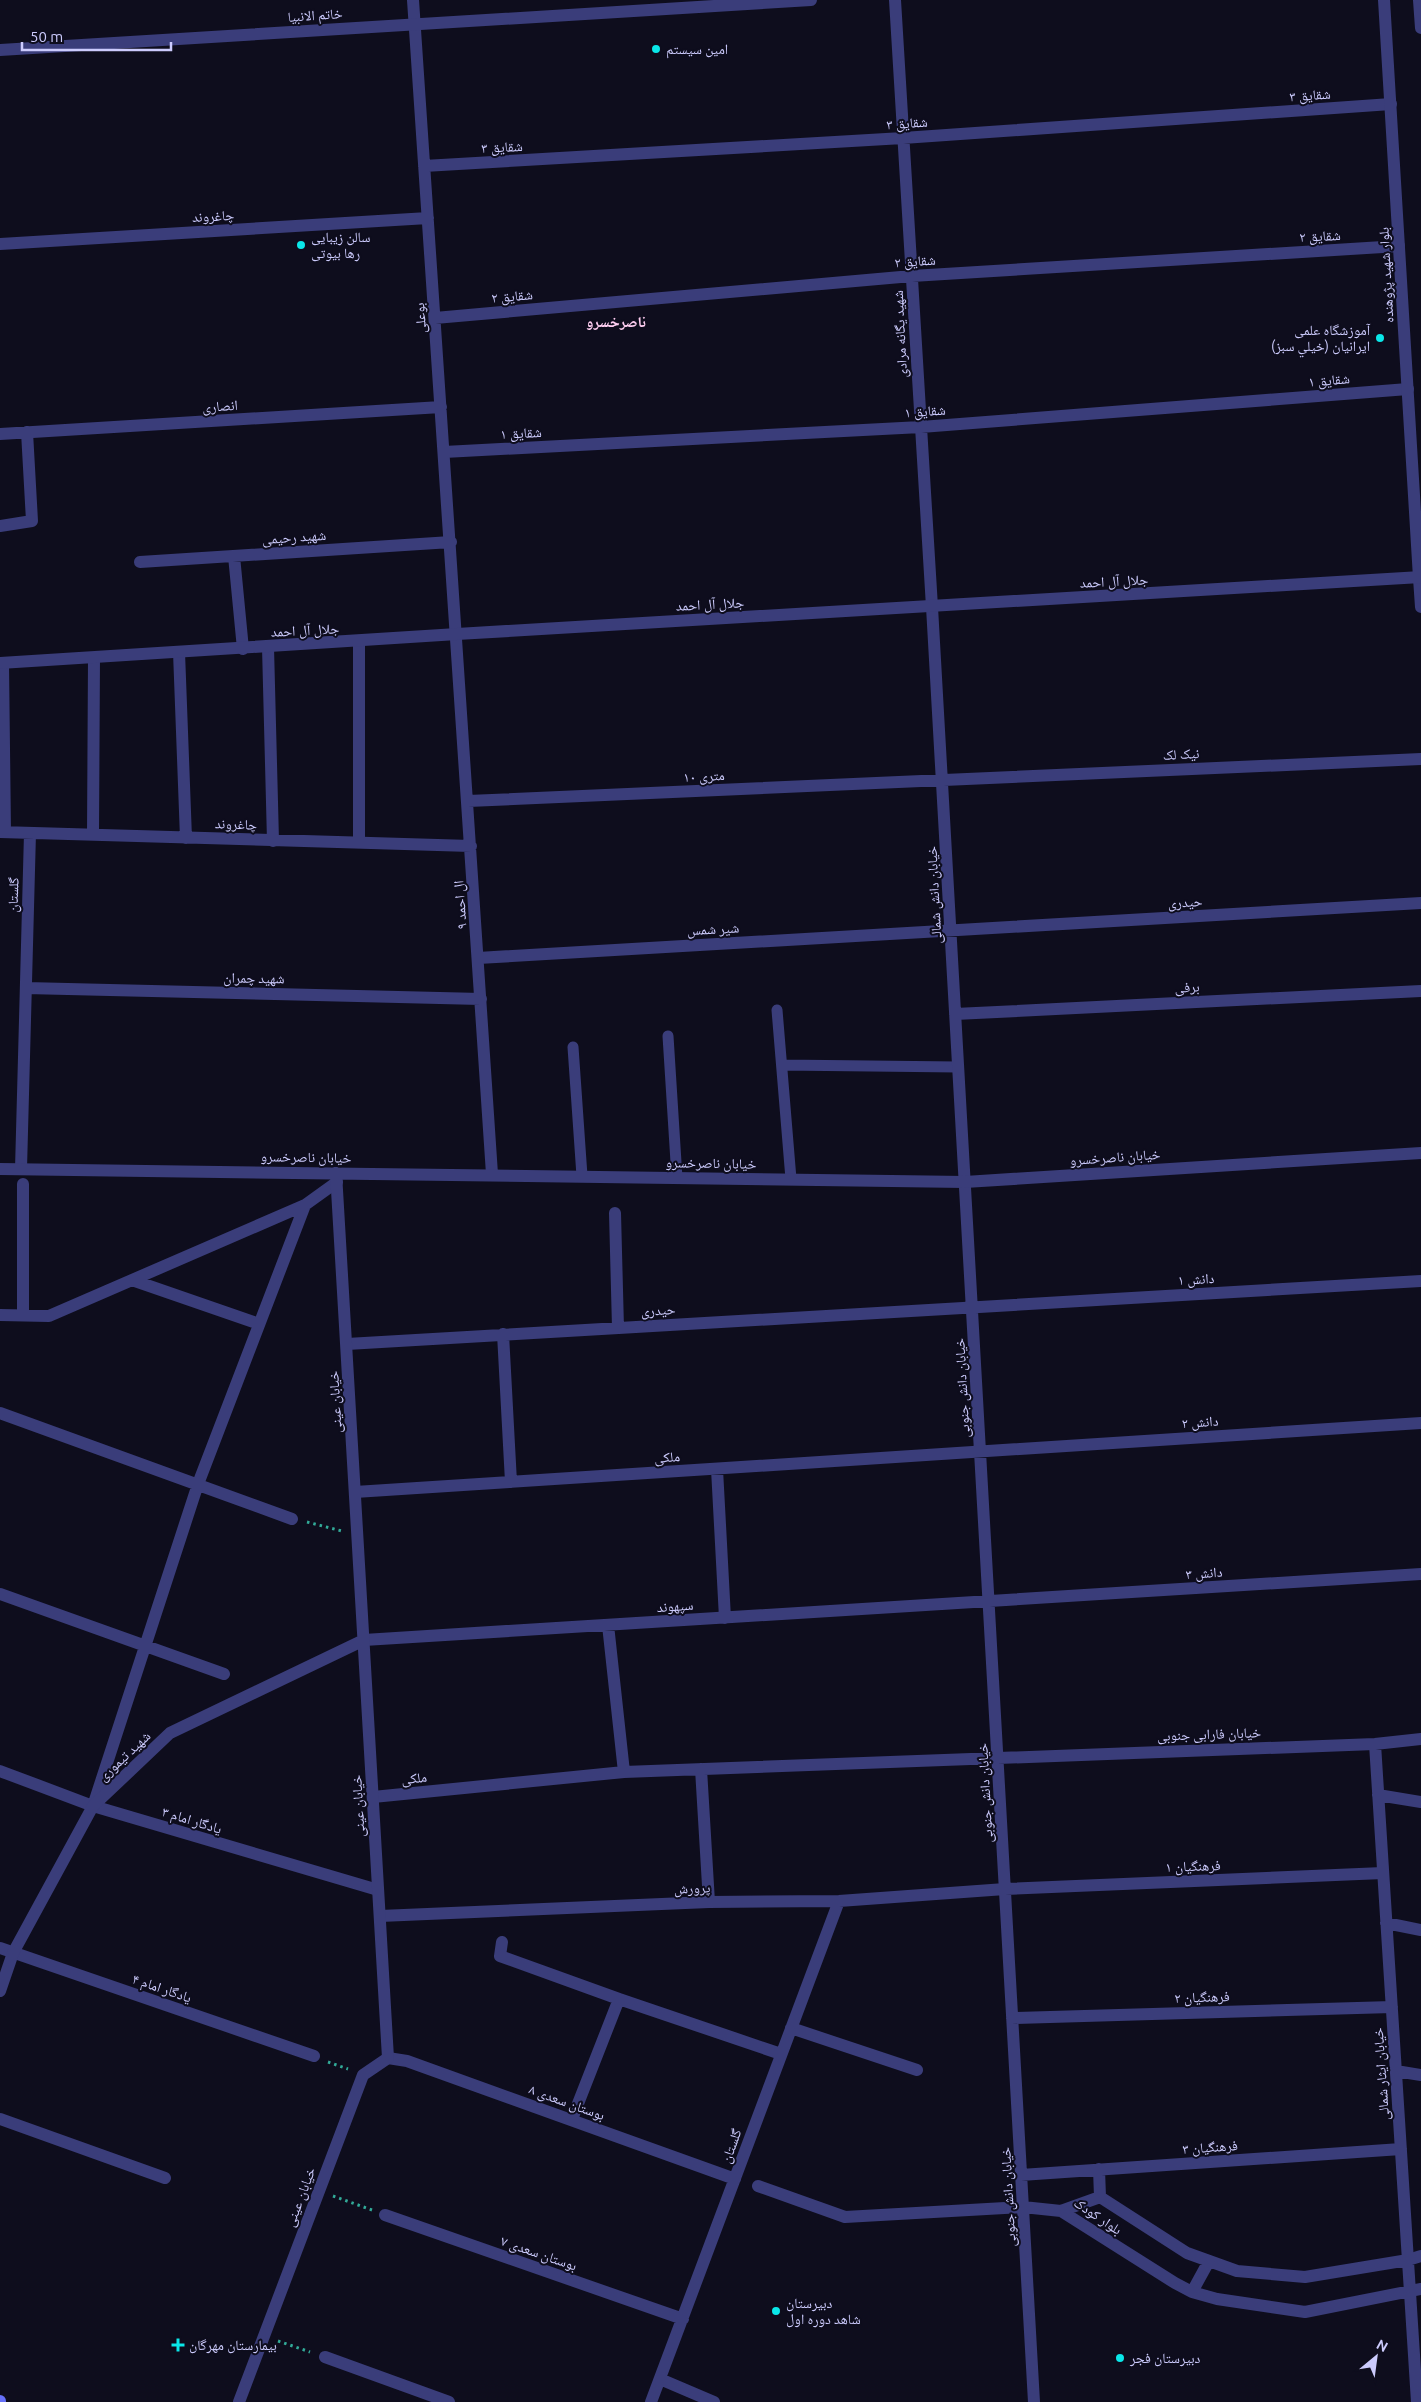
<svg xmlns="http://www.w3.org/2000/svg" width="1421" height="2402" font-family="Ubuntu,'Noto Naskh Arabic',sans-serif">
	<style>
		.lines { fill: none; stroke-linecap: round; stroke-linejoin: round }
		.path { stroke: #32aa98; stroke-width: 3; stroke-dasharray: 2.5 4; stroke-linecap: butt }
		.service { stroke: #3a3d7a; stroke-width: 11 }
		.minor { stroke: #3a3d7a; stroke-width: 12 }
		.tertiary { stroke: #3a3d7a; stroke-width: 12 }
		.secondary { stroke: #6670f8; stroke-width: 12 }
		.poi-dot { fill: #0ae7e9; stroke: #0e0d1d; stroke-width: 2 }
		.labels { text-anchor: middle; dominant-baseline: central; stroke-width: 4; stroke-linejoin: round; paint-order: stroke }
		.street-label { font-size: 14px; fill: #cccbfd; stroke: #0e0d1d }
		.poi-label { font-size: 14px; fill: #cccbfd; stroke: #0e0d1d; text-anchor: start }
		.neighbourhood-label { font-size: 15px; font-weight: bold; fill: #fdcdf0; stroke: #0e0d1d }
	</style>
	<rect width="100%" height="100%" fill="#0e0d1d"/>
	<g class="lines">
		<path class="path" d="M307,1522L342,1531
			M328,2062L348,2069
			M333,2196L372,2210
			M278,2341L310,2352"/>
		<path class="service" d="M777,1010L791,1179
			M668,1036L677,1178
			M573,1047L582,1176
			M782,1065L958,1067"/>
		<path class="minor" d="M413,0L492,1174
			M895,0L932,607L1034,2402
			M424,166L903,138L1391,104
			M0,244L428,218
			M435,318L912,276L1399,246
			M0,434L441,407
			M444,452L921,427L1408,389
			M0,526L32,521L27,432
			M234,556L243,649
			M140,562L451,542
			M1419,578L1421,607
			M359,642V843
			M268,647L273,841
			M179,652L186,838
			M3,663L5,832
			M468,801L1421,759
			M0,832L471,846
			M93,835L94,658
			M478,958L1421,903
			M26,988L481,999
			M955,1014L1421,991
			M21,1169L30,833
			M615,1213L618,1328
			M132,1280L259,1324
			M0,1315L49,1316L305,1205
			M23,1315V1184
			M503,1334L511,1482
			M347,1344L1421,1281
			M0,1413L292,1519
			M717,1469L725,1618
			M355,1492L1421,1423
			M0,1594L224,1674
			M608,1625L624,1772
			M364,1640L1421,1574
			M1375,1744L1417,2402
			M701,1769L709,1902
			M0,1771L93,1806L378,1890
			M1378,1795L1421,1802
			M373,1797L624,1772L1375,1744L1421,1739
			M93,1806L198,1484L305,1205L337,1182
			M380,1916L709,1902L839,1901L1005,1889L1383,1873
			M1386,1923L1421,1930
			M502,1942L500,1956L619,1999
			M0,1948L314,2056
			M1012,2018L1392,2007
			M791,2028L917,2070
			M388,2058L407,2061L735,2179
			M1396,2071L1421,2075
			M0,2119L165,2178
			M572,2119L619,1999L781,2054
			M1099,2169L1100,2197
			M1021,2175L1401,2149
			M758,2186L845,2217L1023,2207L1061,2211L1175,2283L1192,2292L1217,2299L1305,2312L1421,2289
			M1061,2211L1100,2197L1187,2253L1237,2271L1305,2277L1408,2260L1421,2256
			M385,2215L683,2319
			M1192,2292L1209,2261
			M325,2357L449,2402
			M660,2379L714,2402
			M651,2402L839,1901"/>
		<path class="tertiary" d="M1384,0L1419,578
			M1419,0L1421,28
			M0,50L811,0
			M0,663L457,634L1421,577
			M0,1169L965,1182L1421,1153
			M0,1991L13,1953L93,1806L170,1733L364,1640
			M239,2402L363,2075L388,2058L336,1173"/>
		<path class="secondary" d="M0,2401V2402"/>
	</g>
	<g class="poi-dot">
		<circle cx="656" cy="49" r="5"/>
		<circle cx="301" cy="245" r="5"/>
		<circle cx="1380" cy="338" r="5"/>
		<circle cx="776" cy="2311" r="5"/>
		<path d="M175.5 2337.5h5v5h5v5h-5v5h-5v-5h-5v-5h5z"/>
		<circle cx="1120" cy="2358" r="5"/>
	</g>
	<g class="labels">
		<g class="street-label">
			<text transform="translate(315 15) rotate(-4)">خاتم الانبیا</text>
			<text transform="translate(1310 95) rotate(-4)">شقایق ۳</text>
			<text transform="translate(907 123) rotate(-4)">شقایق ۳</text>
			<text transform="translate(502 147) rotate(-3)">شقایق ۳</text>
			<text transform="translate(213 216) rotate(-3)">چاغروند</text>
			<text transform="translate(1320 236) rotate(-3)">شقایق ۲</text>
			<text transform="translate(915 261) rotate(-4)">شقایق ۲</text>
			<text transform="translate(1386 275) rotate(-93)">بلوار شهید پژوهنده</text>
			<text transform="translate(512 296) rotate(-5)">شقایق ۲</text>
			<text transform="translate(420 318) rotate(-94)">بوعلی</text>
			<text transform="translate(900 334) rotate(-93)">شهید یگانه مرادی</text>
			<text transform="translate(1329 380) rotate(-5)">شقایق ۱</text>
			<text transform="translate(220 406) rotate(-4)">انصاری</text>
			<text transform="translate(925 411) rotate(-4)">شقایق ۱</text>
			<text transform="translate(521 433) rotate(-3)">شقایق ۱</text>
			<text transform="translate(294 537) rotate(-4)">شهید رحیمی</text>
			<text transform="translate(1114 581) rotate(-3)">جلال آل احمد</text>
			<text transform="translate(710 604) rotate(-3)">جلال آل احمد</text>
			<text transform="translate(305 630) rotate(-3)">جلال آل احمد</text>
			<text transform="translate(1181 754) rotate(-3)">نیک لک</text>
			<text transform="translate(704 776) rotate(-3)">۱۰ متری</text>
			<text transform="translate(236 824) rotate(2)">چاغروند</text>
			<text transform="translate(13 895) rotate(-88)">گلستان</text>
			<text transform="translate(934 895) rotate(-93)">خیابان دانش شمالی</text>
			<text transform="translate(1185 902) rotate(-3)">حیدری</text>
			<text transform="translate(460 905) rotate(-94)">ال احمد ۹</text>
			<text transform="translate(713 929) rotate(-3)">شیر شمس</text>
			<text transform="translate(254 978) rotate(1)">شهید چمران</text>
			<text transform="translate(1187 987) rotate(-3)">برفی</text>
			<text transform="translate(306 1157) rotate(1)">خیابان ناصرخسرو</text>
			<text transform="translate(1115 1157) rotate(-4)">خیابان ناصرخسرو</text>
			<text transform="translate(711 1163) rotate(1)">خیابان ناصرخسرو</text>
			<text transform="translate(1196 1279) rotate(-3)">دانش ۱</text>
			<text transform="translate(658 1310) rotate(-3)">حیدری</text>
			<text transform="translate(962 1388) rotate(-93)">خیابان دانش جنوبی</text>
			<text transform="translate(335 1402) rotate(-93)">خیابان عینی</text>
			<text transform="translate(1200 1422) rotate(-4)">دانش ۲</text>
			<text transform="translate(667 1457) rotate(-4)">ملکی</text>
			<text transform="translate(1204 1573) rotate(-4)">دانش ۳</text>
			<text transform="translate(675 1606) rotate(-4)">سپهوند</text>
			<text transform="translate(1209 1734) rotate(-2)">خیابان فارابی جنوبی</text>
			<text transform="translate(124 1756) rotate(-43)">شهید تیموری</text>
			<text transform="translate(414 1778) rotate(-6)">ملکی</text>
			<text transform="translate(985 1793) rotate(-93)">خیابان دانش جنوبی</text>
			<text transform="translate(358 1806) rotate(-93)">خیابان عینی</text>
			<text transform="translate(192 1820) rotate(17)">یادگار امام ۳</text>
			<text transform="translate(1193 1866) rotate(-2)">فرهنگیان ۱</text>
			<text transform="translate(692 1888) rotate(-2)">پرورش</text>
			<text transform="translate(162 1988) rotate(19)">یادگار امام ۴</text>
			<text transform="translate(1202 1997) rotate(-2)">فرهنگیان ۲</text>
			<text transform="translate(1381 2074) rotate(-94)">خیابان ایثار شمالی</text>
			<text transform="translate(567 2102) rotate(20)">بوستان سعدی ۸</text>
			<text transform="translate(731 2146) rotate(-70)">گلستان</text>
			<text transform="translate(1210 2147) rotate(-4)">فرهنگیان ۳</text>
			<text transform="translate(300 2197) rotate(-69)">خیابان عینی</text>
			<text transform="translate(1008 2197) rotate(-93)">خیابان دانش جنوبی</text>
			<text transform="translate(1098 2216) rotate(34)">بلوار کودک</text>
			<text transform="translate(539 2253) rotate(19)">بوستان سعدی ۷</text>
		</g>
		<g class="poi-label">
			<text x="666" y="49">امین سیستم</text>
			<text x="311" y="237">سالن زیبایی<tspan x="311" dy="16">رها بیوتی</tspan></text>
			<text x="1370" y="330" text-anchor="end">آموزشگاه علمی<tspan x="1370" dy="16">ایرانیان (خيلي سبز)</tspan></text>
			<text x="786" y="2303">دبیرستان<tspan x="786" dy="16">شاهد دوره اول</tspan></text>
			<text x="189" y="2345">بیمارستان مهرگان</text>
			<text x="1130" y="2358">دبیرستان فجر</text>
		</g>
		<g class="neighbourhood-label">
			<text x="616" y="321">ناصرخسرو</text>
		</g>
	</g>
	<g transform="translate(1376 2357) rotate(29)" stroke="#0e0d1d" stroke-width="4" paint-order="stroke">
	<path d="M0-4L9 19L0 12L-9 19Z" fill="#cccbfd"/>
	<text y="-8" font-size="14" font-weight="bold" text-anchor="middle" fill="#cccbfd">N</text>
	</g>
	<path d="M22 42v8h149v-8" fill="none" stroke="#cccbfd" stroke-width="2.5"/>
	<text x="30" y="42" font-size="15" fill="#cccbfd" stroke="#0e0d1d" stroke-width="4" paint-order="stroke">50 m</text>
</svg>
